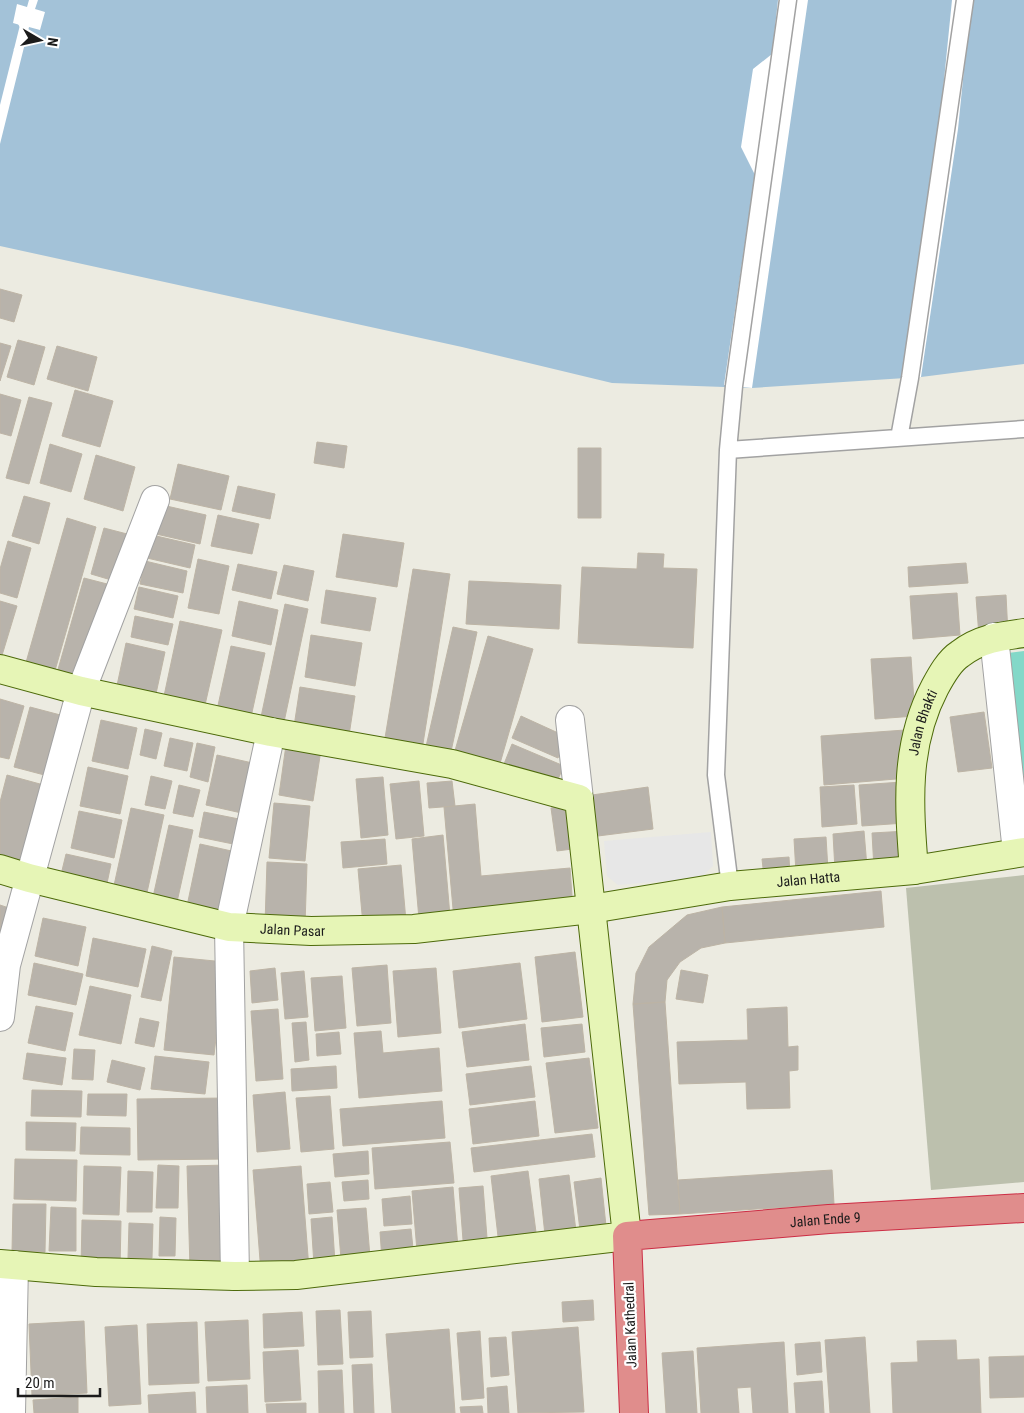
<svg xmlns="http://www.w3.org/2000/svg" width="1024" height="1413" font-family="'Roboto Condensed',sans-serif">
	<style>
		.construction { fill: #bcc0ad }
		.pitch { fill: #83d8c8 }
		.parking { fill: #e7e7e7 }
		.water { fill: #a3c2d8 }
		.pier { fill: #fff }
		.building { fill: #b8b3ab; stroke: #bdb4a5 }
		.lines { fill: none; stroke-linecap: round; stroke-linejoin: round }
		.lane-casing { stroke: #a2a2a2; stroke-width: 19 }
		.street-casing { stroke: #a2a2a2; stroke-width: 30 }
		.secondary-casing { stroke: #4d6a0a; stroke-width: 30 }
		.highway-casing { stroke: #cc2d44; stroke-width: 30 }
		.lane { stroke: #fff; stroke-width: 16 }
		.street { stroke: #fff; stroke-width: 28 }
		.secondary { stroke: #e6f5b6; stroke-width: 28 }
		.highway { stroke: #e08d8c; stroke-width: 28 }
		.labels { text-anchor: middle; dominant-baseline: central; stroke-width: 4.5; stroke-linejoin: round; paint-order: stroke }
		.street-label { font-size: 14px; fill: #1b1b1b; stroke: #fff }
	</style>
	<rect width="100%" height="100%" fill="#ecebe1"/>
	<path class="construction" d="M1024,875V1182L931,1190L906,888Z"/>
	<path class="pitch" d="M1024,651V817L1008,653Z"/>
	<path class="parking" d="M711,832L713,866L701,878L618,885L607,876L604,841Z"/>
	<path class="water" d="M0,0H1024V364L921,377L752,388L612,383L462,347L0,246Z"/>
	<path class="pier" d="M29,0H38L35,9L45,12L40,30L29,27L0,144V105L20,25L13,23L17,4L27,7Z
		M778,0H808L752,388L724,385L755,175L741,147L753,69L772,54Z
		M952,0H971L958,129L921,377L910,378L934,180Z"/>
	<path class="building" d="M0,289L22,295L14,322L0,318Z
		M18,340L45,347L34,385L7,377Z
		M0,343L11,346L0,381Z
		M57,346L97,357L88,391L47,379Z
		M75,390L113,401L100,447L62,436Z
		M0,394L21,400L11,436L0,433Z
		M29,397L52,403L29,484L6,478Z
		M317,442L347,446L344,468L314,463Z
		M50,444L82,454L71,492L40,483Z
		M578,448H601V518H578Z
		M96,455L135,467L123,511L84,499Z
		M178,464L229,476L221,510L170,499Z
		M238,486L275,494L270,519L232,511Z
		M24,496L50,503L39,544L12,536Z
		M162,505L206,515L200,544L156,534Z
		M218,515L259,524L252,554L211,546Z
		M67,518L96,527L54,674L25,666Z
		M104,528L131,535L118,582L91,574Z
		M343,534L404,543L397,587L336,577Z
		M152,535L195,545L190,568L147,558Z
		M8,541L31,548L17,598L0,593V569Z
		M638,553L664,554L663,568L697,569L693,648L578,643L582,567L637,569Z
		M198,559L229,566L219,614L188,608Z
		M145,561L187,571L183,593L140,584Z
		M966,563L968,583L909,587L908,567Z
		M238,564L277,572L271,599L232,590Z
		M284,565L314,571L308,601L277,594Z
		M413,569L450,574L421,756L383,750Z
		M84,578L111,585L83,681L57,673Z
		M469,581L561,585L559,629L466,624Z
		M139,587L178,596L173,618L134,609Z
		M326,590L376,598L370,631L321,623Z
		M957,593L960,635L913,639L910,596Z
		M1006,595L1008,634L979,636L976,597Z
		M0,601L17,606L0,662Z
		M239,601L278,610L271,645L232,636Z
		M285,604L308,609L284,722L261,717Z
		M135,616L173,624L168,645L131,637Z
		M180,621L222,630L205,705L164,696Z
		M453,627L477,632L450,756L425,751Z
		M311,635L362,643L355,686L305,677Z
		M488,636L533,649L499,767L454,754Z
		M126,643L165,652L154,703L115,695Z
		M231,646L265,653L251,717L217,710Z
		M911,657L915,716L875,719L871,659Z
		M300,687L355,696L348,742L293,733Z
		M0,699L24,706L9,759L0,757Z
		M30,707L68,717L52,777L14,767Z
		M984,712L992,768L958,772L950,717Z
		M521,716L567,737L558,758L512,738Z
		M101,720L137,728L128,769L92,761Z
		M145,729L162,733L156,759L140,755Z
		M905,730L908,778L824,785L821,736Z
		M170,738L193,743L187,771L164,766Z
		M197,743L215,747L208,782L190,777Z
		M512,744L564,766L553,790L502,769Z
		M286,745L321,750L313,801L279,795Z
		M217,755L257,764L246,814L206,805Z
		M88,767L128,776L120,814L80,806Z
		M7,775L51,787L29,867L0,859V802Z
		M151,776L172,781L165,809L145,805Z
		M383,777L388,835L361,838L356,779Z
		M419,781L424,836L396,839L390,784Z
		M452,781L455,806L429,808L427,783Z
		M902,782L905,823L862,826L859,785Z
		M179,785L200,790L193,817L173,813Z
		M854,785L857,824L822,827L820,787Z
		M648,787L653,829L590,837L585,796Z
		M274,803L310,806L305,861L269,858Z
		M475,804L481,876L570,868L573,909L454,920L444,807Z
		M575,805L580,848L557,851L551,808Z
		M131,808L164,815L146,897L113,890Z
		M79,811L122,820L114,858L71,848Z
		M204,812L244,820L238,845L199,837Z
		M169,825L193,830L177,902L153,897Z
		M864,831L867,867L835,870L833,834Z
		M907,831L909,866L874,869L872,833Z
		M443,835L450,916L419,919L412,839Z
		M826,837L828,870L796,873L794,839Z
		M385,839L387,864L343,868L341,842Z
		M200,844L236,852L223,914L187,906Z
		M66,854L111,864L105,893L59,883Z
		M789,857L790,876L764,877L762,859Z
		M267,862L307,864L305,925L265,924Z
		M401,865L406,921L363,925L358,869Z
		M881,891L884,927L725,943L722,907Z
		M0,905L9,908L0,939Z
		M722,907L725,943L701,948L680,962L667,980L665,1002L633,1004L636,973L649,947L687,915Z
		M43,918L86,927L78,966L35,956Z
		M93,938L146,949L138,987L86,976Z
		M152,946L172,951L161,1001L141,997Z
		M575,952L583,1017L542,1022L535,957Z
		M174,957L225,962L214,1055L164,1050Z
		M34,963L83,974L76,1005L28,995Z
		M520,963L527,1019L459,1028L453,971Z
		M387,965L391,1023L357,1026L352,968Z
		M275,968L278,1000L252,1003L250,971Z
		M436,968L441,1033L398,1037L393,971Z
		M681,970L708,975L703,1003L676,999Z
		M304,971L308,1017L285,1019L281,973Z
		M342,976L346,1028L315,1031L311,978Z
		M90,986L131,995L121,1044L79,1035Z
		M665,1002L680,1214L649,1215L633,1004Z
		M36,1006L73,1013L65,1051L28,1043Z
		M787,1007L788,1047L798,1046V1070L789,1071L790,1108L747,1109L746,1082L679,1084L677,1042L748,1040L747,1009Z
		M278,1009L283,1079L256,1081L251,1011Z
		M140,1018L159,1022L154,1047L135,1043Z
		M306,1022L309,1060L295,1062L292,1023Z
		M525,1024L529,1060L467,1067L462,1032Z
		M582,1024L585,1052L544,1057L541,1028Z
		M381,1031L383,1053L439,1048L442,1091L359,1098L354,1033Z
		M339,1032L341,1054L317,1056L316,1034Z
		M74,1049L95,1050L93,1080L72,1079Z
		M27,1053L66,1058L62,1085L23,1079Z
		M155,1056L209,1062L205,1094L151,1089Z
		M589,1058L598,1128L555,1133L546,1063Z
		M112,1060L145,1068L140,1090L107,1082Z
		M336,1066L337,1088L292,1091L291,1069Z
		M531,1066L535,1097L470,1105L466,1074Z
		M32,1090L82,1091L81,1117L31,1116Z
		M285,1092L290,1149L257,1152L253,1095Z
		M88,1094H127L126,1116L87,1115Z
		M330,1096L334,1149L301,1152L296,1098Z
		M226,1098L227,1159L138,1160L137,1099Z
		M442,1101L445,1138L343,1146L340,1109Z
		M535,1101L539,1136L473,1144L469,1109Z
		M26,1122L76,1123L75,1151L26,1150Z
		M81,1127L130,1128V1155L80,1154Z
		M592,1134L595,1157L474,1172L471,1148Z
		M450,1142L454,1183L375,1189L372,1148Z
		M368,1151L369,1174L335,1177L333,1154Z
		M15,1159L77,1160L76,1201L14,1199Z
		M158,1165L179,1166L178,1208H156Z
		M227,1165L231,1266L190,1268L187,1166Z
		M84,1166L121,1167L119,1215L83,1214Z
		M301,1166L309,1269L261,1273L253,1170Z
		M832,1170L834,1204L680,1214L678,1180Z
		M128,1171L153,1172L152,1212H127Z
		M528,1171L537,1240L499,1245L491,1176Z
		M569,1175L576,1231L545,1235L539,1179Z
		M601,1178L606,1226L580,1230L574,1182Z
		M368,1180L369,1199L344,1201L342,1182Z
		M330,1182L333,1212L309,1214L307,1184Z
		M483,1186L488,1251L464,1253L459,1188Z
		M453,1187L458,1248L417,1251L412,1191Z
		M410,1196L412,1224L384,1226L382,1199Z
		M13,1204H46L45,1252L12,1251Z
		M51,1207L76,1208V1251H49Z
		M366,1208L370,1257L341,1259L337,1210Z
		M160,1217L176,1218L175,1256H159Z
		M332,1217L335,1263L314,1265L311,1219Z
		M82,1220L121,1221L120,1269L81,1268Z
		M129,1223L153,1224L152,1258H128Z
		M411,1229L414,1258L382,1260L380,1232Z
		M593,1300L594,1320L563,1322L562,1302Z
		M340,1310L343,1364L318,1365L316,1311Z
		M371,1311L373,1357L350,1358L348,1312Z
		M302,1312L304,1346L264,1348L263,1314Z
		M248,1320L250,1379L208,1381L205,1322Z
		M84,1321L87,1393L32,1396L29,1324Z
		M197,1322L199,1383L149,1385L147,1324Z
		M137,1325L141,1404L109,1406L105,1327Z
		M578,1327L584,1412L518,1413L512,1332Z
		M449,1329L455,1413H392L386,1334Z
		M480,1331L484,1398L462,1400L457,1333Z
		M506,1337L509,1375L491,1377L489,1338Z
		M865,1337L870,1413H830L825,1340Z
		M956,1340L957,1360L979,1359L981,1413H893L891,1363L918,1362L917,1341Z
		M784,1342L788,1413H753L751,1387L737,1388L739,1413H701L697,1348Z
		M820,1342L822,1372L797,1375L795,1344Z
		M298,1350L301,1400L265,1402L263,1352Z
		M693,1351L697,1413H666L662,1353Z
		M1024,1356V1397L990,1398L989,1357Z
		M372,1364L374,1413H354L352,1365Z
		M342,1370L344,1413H319L318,1371Z
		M822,1381L824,1413H796L794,1383Z
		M247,1385L248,1413H207L206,1387Z
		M507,1386L509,1413H488L487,1388Z
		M195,1392L196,1413H149L148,1395Z
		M78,1397V1413H34L33,1400Z
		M306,1403V1413H267L266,1404Z
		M482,1406L483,1413H461L460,1407Z"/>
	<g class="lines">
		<g class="lane-casing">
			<path id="lane" d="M899,438L910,378L965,0
				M728,450L1024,429
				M730,886L716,775L728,450L734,386L788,0"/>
		</g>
		<g class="street-casing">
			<path id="street" d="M994,637L1017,852
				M570,720L579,799
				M0,1017L6,965L81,691L155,500
				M235,1276L229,927L271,732
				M11,1413L14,1265"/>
		</g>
		<g class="secondary-casing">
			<g id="secondary">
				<path d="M0,669L81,691L271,732L452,764L579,799L627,1236L296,1275L235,1276L96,1272L0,1264"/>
				<path id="s1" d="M0,869L29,878L229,927L311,931L414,929L591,909L730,886L914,870L1024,852"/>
				<path id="s2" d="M914,870C909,806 904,746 935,687C941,676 949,661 960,654C979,639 1001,636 1024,633"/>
			</g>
		</g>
		<g class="highway-casing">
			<g id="highway">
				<path id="s3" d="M634,1413L627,1236L829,1219L1024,1208"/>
			</g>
		</g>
		<use href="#lane" class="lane"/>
		<use href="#street" class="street"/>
		<use href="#secondary" class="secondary"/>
		<use href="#highway" class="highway"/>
	</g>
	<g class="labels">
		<g class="street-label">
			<text stroke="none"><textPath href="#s2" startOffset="149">Jalan Bhakti</textPath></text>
			<text stroke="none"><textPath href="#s1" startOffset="819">Jalan Hatta</textPath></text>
			<text stroke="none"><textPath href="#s1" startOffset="300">Jalan Pasar</textPath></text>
			<text stroke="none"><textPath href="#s3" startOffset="376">Jalan Ende 9</textPath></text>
			<text transform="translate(630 1325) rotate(-92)">Jalan Kathedral</text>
		</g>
	</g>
	<g transform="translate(40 40) rotate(99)" stroke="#ffffff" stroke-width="4" paint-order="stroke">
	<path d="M0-4L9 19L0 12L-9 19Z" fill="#1b1b1b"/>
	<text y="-8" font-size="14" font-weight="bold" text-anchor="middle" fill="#1b1b1b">N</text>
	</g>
	<path d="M18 1388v8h82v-8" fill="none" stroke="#1b1b1b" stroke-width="2.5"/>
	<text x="25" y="1388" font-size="15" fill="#1b1b1b" stroke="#ffffff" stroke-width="4" paint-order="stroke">20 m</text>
</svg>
